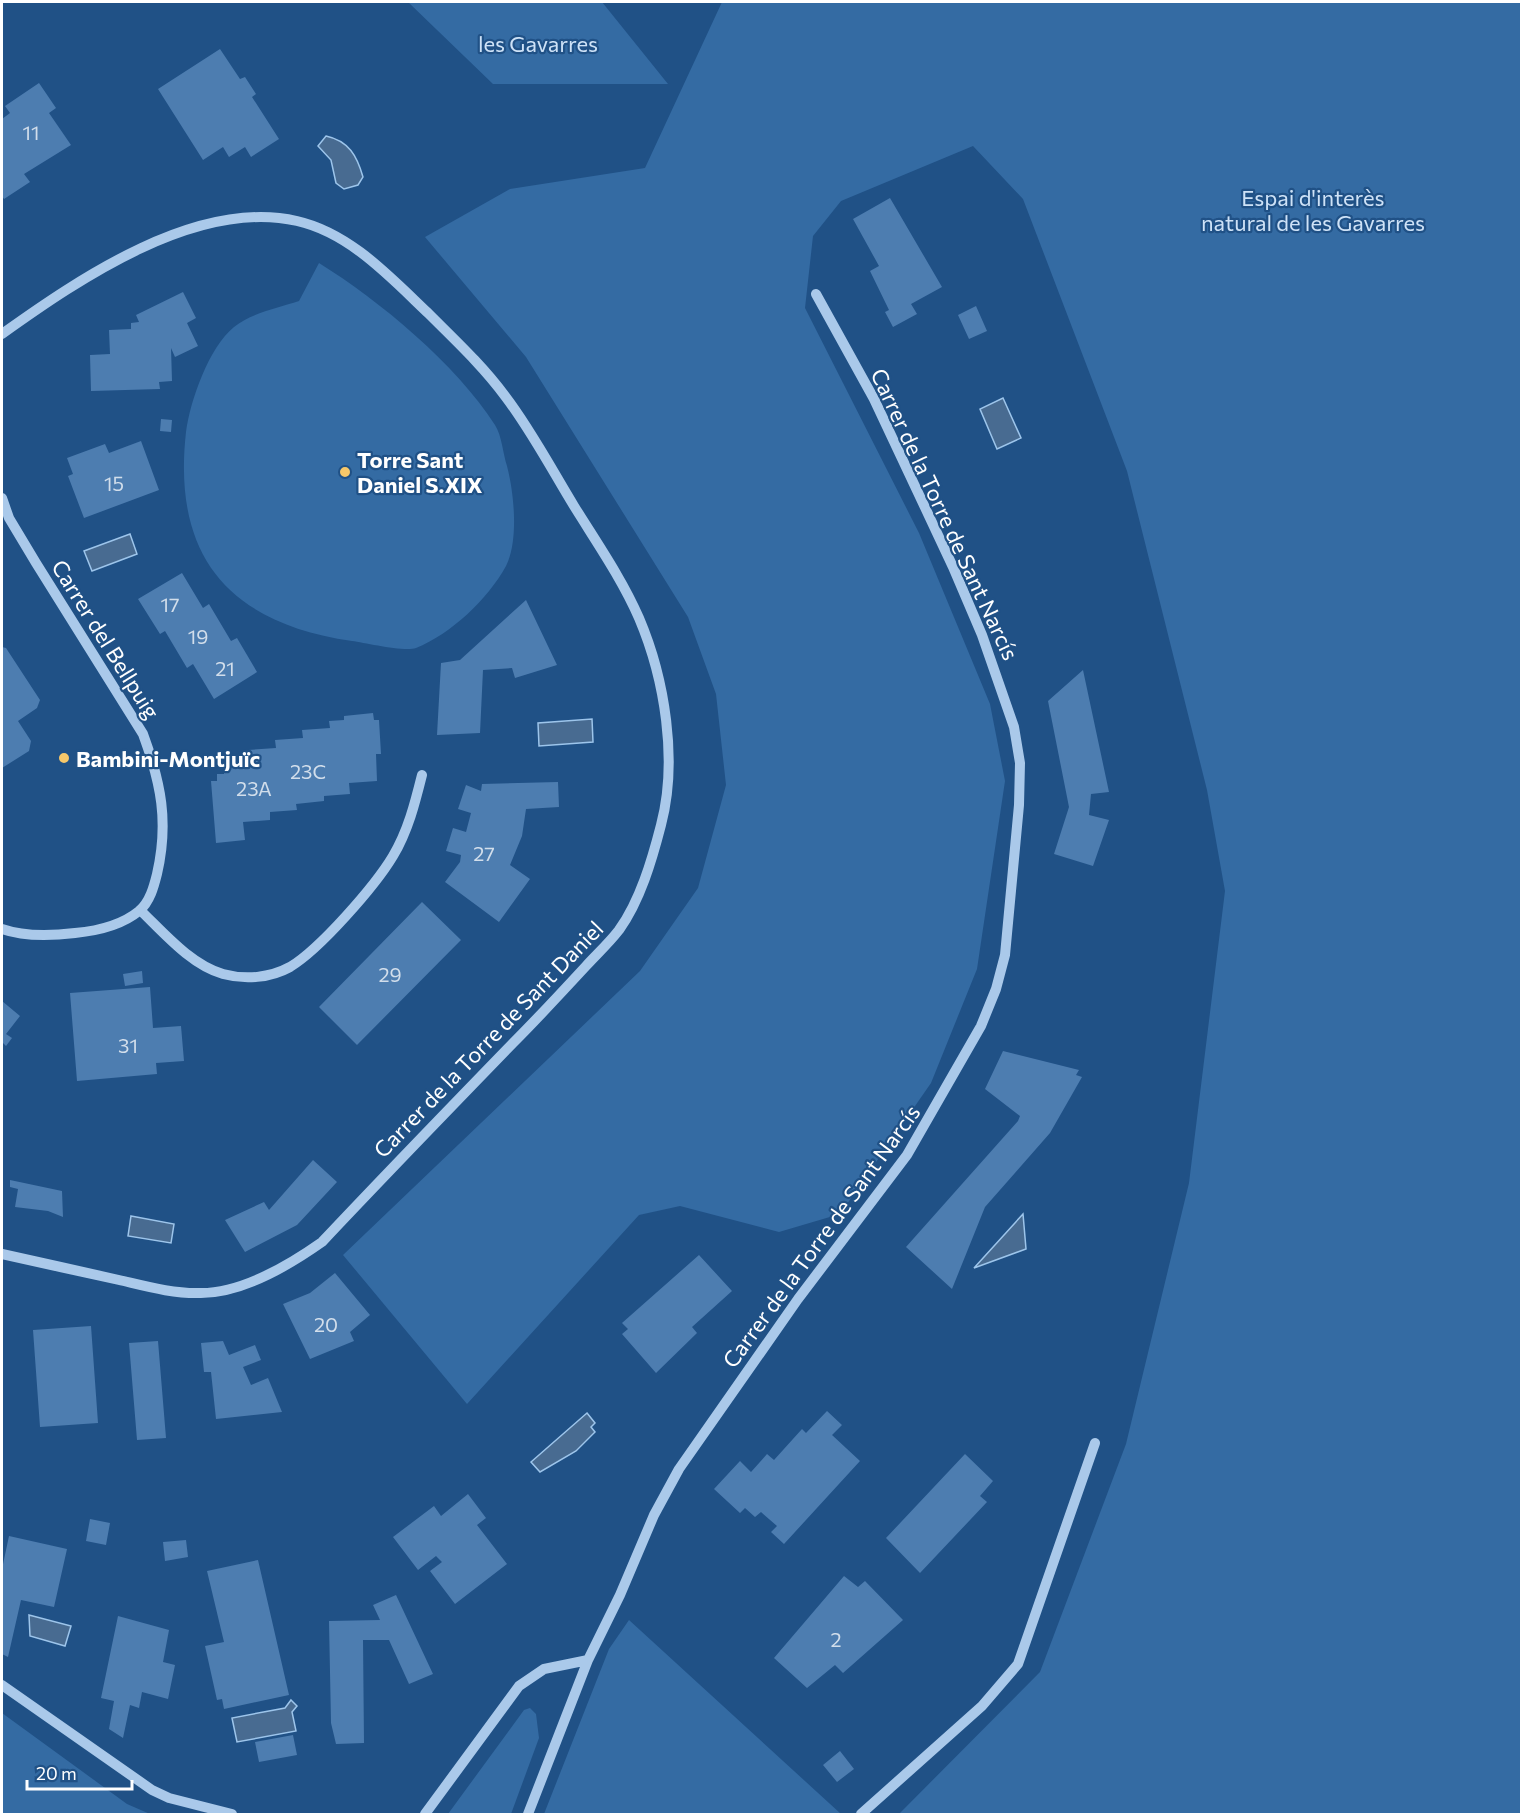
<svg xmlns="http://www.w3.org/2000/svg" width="1523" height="1816" font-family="Commissioner,sans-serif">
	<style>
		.green { fill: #346ba3 }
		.water { fill: #486b91; stroke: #9dc5eb; stroke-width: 1.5 }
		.building { fill: #4d7db0 }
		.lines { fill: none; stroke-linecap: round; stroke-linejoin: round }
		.minor { stroke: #aac9ea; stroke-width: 10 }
		.poi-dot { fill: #f7c86a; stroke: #205186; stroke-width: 2 }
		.labels { text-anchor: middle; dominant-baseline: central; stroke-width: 4.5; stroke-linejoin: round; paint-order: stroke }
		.number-label { font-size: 20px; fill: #d2deeb }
		.park-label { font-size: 22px; fill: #cee2f7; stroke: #205186 }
		.poi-label { font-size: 22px; font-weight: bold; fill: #fff; stroke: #205186; text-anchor: start }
		.street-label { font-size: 22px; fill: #fff; stroke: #205186 }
	</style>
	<rect width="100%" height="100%" fill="#205186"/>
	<path class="green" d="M408,2H602L668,84H493Z
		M722,2H1521V1814H899L1040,1672L1126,1444L1189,1183L1225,891L1207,790L1127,471L1023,199L973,146L841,201L813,236L805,308L919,533L990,704L1005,781L977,969L931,1083L840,1214L779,1232L680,1206L639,1215L467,1404L343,1255L640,971L698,888L726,785L716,694L688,617L526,357L425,237L510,189L645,168Z
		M319,263C380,301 456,364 495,425C502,436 503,454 507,466C514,493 519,540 506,566C488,599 451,634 416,648C404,652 366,643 352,641C229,623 172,557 186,432C190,401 209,347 234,327C251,313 278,308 299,301Z
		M629,1620L841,1814H544L609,1649Z
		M530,1708L536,1714L539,1738L511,1814H448L524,1710Z
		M2,1713L127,1804L150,1814H2Z"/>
	<path class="water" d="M326,136C349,141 357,156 363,177L358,185L344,189L336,183L331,160L318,146Z
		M1003,398L1021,438L997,449L980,409Z
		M130,534L137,554L92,571L84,551Z
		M592,719L593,742L539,746L538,723Z
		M1023,1214L1026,1249L974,1268Z
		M131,1216L174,1224L171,1243L128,1236Z
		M587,1413L595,1423L591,1427L595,1432L576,1451L540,1472L531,1462Z
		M29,1615L71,1626L65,1646L30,1636Z
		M291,1700L297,1706L292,1712L296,1731L237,1742L232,1718L285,1708Z"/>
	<path class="building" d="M220,49L240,79L245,77L256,94L252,97L279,139L251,157L245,147L229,157L223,147L203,160L158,89Z
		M39,83L56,108L49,113L71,145L24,174L30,182L4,199L2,196V119L10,113L5,106Z
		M890,198L942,287L911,304L917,314L893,327L885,312L889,310L870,271L879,266L853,219Z
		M183,292L196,318L187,323L198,346L175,357L171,348L172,381L159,382L160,389L91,391L90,355L110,354L109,330L131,329V323L139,322L136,315Z
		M976,306L987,331L969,339L958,315Z
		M161,419L172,420L171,432L160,431Z
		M141,441L159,490L84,518L68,476L73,474L67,458L105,444L109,453Z
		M182,573L203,608L209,604L231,641L237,638L257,672L214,699L193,664L187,668L165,631L160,634L138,599Z
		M526,600L557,665L515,678L512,668L483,670L480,733L437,735L441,663L460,660Z
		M2,647L6,648L40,700L37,708L18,721L31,741L29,751L2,768Z
		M1083,670L1109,792L1091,794L1089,815L1109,820L1093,866L1054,854L1069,807L1048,701Z
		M373,713L374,720H379L381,754H376L377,781L349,783L350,794L324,796V801L296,804L297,810L270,812V820L243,822L245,840L216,843L211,781H217V774H224V765L239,764V758L248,757V750L276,748L275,740L303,738L302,730L330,728L329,721L344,720V716Z
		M558,782L559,807L526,809L522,836L510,865L530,879L499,922L445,882L460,862L461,855L446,851L453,828L466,832L471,813L458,809L466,785L481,791L482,784Z
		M422,902L461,940L357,1045L319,1007Z
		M142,971L143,983L125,986L123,974Z
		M150,987L153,1028L181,1026L184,1061L156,1063L157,1074L77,1081L70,993Z
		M2,1001L20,1016L6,1034L12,1038L6,1046L2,1042Z
		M1003,1051L1079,1070L1076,1075L1082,1077L1050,1133L985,1207L952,1289L906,1247L1018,1121L1020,1116L985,1089Z
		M313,1160L337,1182L297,1225L245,1252L225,1220L264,1202L269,1210Z
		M10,1180L62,1191L63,1217L48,1211L15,1207L18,1189L10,1187Z
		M699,1255L732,1291L692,1327L697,1333L656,1373L622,1334L628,1329L622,1323Z
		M335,1273L370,1315L350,1332L354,1341L310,1359L283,1304L310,1293Z
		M91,1326L98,1423L40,1427L33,1330Z
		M158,1341L166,1438L137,1440L129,1343Z
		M223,1341L229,1355L255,1345L261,1360L243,1367L251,1385L268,1378L282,1412L216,1419L211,1372H204L201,1343Z
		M827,1411L842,1425L832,1435L860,1461L784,1544L771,1532L777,1526L761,1512L755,1517L745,1508L740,1513L714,1489L740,1461L751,1472L767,1454L774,1460L802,1429L806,1433Z
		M965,1454L993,1481L980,1496L987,1502L920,1573L886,1538Z
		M468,1494L486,1518L477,1525L507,1564L455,1604L430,1571L442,1562L436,1556L418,1570L393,1537L434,1506L441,1516Z
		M90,1519L110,1523L106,1545L86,1541Z
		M9,1536L67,1549L54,1607L21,1600L8,1657L2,1654V1569Z
		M186,1540L188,1557L165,1561L163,1542Z
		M258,1560L289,1695L224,1709L222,1699L217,1700L205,1646L224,1642L207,1571Z
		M844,1576L858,1587L865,1581L903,1620L843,1673L835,1665L807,1688L774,1658Z
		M396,1595L433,1674L409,1684L389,1640H363L364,1743L336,1744L331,1723L329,1621L380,1620L373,1605Z
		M118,1616L169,1630L163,1662L175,1665L168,1699L142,1692L139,1708L130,1705L123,1738L109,1729L114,1701L101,1698Z
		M293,1735L297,1755L259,1762L255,1742Z
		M840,1751L854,1769L837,1782L823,1765Z"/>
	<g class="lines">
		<path class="minor" d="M2,334C79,279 197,198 297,221C350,233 390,277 428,313C455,340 483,366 505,396C531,430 552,470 574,506C597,543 622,579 639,618C665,679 678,761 661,825C652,860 640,901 619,930C609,943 596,955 586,966C562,992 538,1018 513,1043C449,1109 385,1175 322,1242C288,1266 243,1293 201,1293C173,1294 145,1286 119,1280C80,1271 41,1263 2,1254
			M2,498L9,518L36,563L143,734C161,783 169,822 157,874C154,886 150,902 139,911C122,925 96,931 75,933C50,936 25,937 2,929
			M140,910C164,933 191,965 223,974C245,980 270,978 290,967C320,949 375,886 393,856C408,831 415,803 422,775
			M2,1685L152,1790L169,1798L232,1814
			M425,1814L519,1686L544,1669L588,1660
			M528,1814L588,1660L620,1595L654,1515L679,1469L798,1299L907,1155L981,1026L996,989L1005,955L1019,805L1020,763L1014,727L982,635L953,567L874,399L816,294
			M861,1814L982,1706L1018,1664L1095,1443"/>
	</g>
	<g class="poi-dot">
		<circle cx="345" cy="472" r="6"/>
		<circle cx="64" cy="758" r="6"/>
	</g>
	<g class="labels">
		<g class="number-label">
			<text x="31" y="132">11</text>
			<text x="114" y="483">15</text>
			<text x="170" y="604">17</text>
			<text x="198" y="636">19</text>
			<text x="225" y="668">21</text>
			<text x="308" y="771">23C</text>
			<text x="254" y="788">23A</text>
			<text x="484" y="853">27</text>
			<text x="390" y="974">29</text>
			<text x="128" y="1045">31</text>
			<text x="326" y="1324">20</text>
			<text x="836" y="1639">2</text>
		</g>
		<g class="park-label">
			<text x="538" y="43">les Gavarres</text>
			<text x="1313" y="197">Espai d'interès<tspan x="1313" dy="25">natural de les Gavarres</tspan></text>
		</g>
		<g class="poi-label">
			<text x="357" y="459">Torre Sant<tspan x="357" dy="25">Daniel S.XIX</tspan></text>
			<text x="76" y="758">Bambini-Montjuïc</text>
		</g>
		<g class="street-label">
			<text transform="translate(945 514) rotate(65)">Carrer de la Torre de Sant Narcís</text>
			<text transform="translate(106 639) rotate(58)">Carrer del Bellpuig</text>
			<text transform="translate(488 1039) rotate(-46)">Carrer de la Torre de Sant Daniel</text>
			<text transform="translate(821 1236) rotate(-54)">Carrer de la Torre de Sant Narcís</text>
		</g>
	</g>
	<rect width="1523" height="1816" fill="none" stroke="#ffffff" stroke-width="6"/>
	<path d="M27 1780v9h105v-9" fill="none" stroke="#ffffff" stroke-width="3"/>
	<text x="36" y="1780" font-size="18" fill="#ffffff" stroke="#205186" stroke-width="4.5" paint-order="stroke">20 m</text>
</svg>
